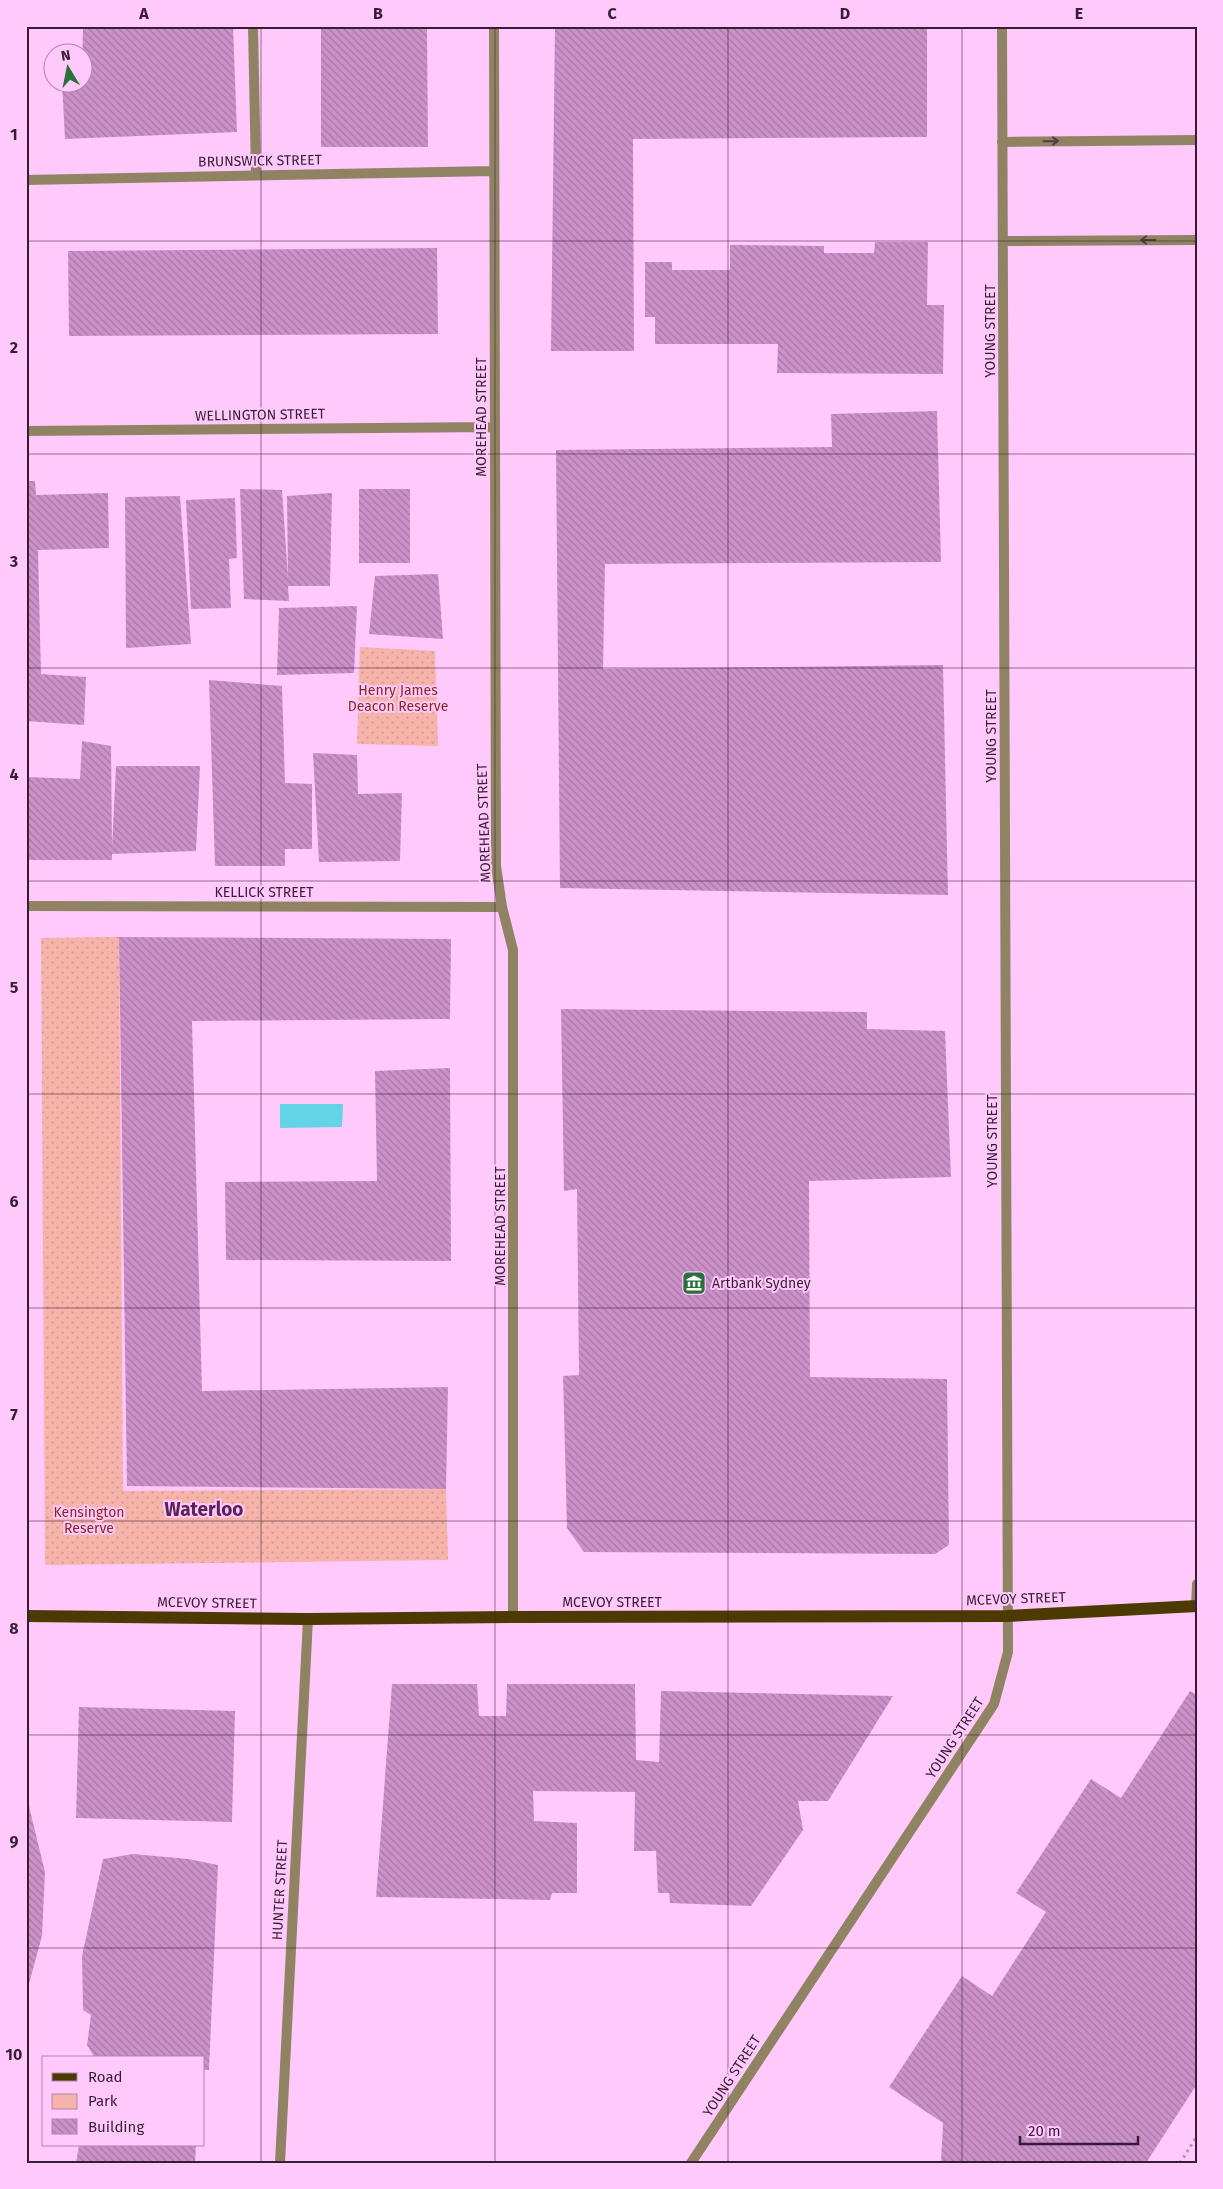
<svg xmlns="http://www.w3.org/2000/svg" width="1223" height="2189" font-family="'Fira Sans',sans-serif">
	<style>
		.green { fill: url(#green-dots) }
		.water { fill: #63d4e5 }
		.building { fill: url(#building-back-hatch) }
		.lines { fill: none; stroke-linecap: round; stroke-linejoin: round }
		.path { stroke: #b98eb6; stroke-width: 3; stroke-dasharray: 2.5 4; stroke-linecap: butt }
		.service { stroke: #908363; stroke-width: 10 }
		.minor { stroke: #908363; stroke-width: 10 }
		.primary { stroke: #4c3a02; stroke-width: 12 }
		.oneway { stroke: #513c43 }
		.grid { fill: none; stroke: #361d35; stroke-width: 1; stroke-opacity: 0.55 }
		.labels { text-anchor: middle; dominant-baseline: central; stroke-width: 4; stroke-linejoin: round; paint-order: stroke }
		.street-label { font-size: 14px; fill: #361d35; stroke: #ffcafb }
		.park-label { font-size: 14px; fill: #8b2821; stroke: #ffcafb }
		.poi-label { font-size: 14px; fill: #361d35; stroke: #ffcafb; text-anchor: start }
		.district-label { font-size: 19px; font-weight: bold; fill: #5a2358; stroke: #ffcafb }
		.neatline { fill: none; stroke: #361d35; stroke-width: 2 }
		.grid-label { font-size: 16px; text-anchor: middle; font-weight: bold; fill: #361d35 }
	</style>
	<defs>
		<pattern id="green-dots" width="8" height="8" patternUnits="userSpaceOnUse" patternTransform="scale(1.25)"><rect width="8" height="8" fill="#f6b3a9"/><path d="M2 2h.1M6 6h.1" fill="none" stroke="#d49a92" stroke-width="1.8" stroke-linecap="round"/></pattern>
		<pattern id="building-back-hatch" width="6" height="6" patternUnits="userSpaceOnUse" patternTransform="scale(1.25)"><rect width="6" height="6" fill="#cd91ca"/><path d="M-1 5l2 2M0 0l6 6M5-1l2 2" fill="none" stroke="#a776a5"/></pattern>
	</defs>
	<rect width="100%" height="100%" fill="#ffcafb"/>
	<path class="green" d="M360,647L435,651L438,746L357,744Z
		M119,937L123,1491L446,1489L448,1560L45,1565L41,938Z"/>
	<path class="water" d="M280,1104H343L342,1127L280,1128Z"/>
	<path class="building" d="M83,26H233L237,132L65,139L62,82H82Z
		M321,26H427L428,147H321Z
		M555,26H927V137L633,139L634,351H551Z
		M875,242H928L927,305H944L943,374L777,373L778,344H655V317H645V262H672V270H730V245L824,246V253H874Z
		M437,248L438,334L69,336L68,251Z
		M937,411L941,562L605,564L603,669L943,665L948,895L560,888L556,450L832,447L831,414Z
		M26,481H35L36,495L108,493L109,548L38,550L41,674L86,677L84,725L26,721Z
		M240,489L282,490L288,578L287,496L332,493L330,586H288L289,601L244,599Z
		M359,489H410V563H359Z
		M180,496L191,644L126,648L125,497Z
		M235,498L237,558L229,559L231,608L191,609L186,500Z
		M438,574L443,639L369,634L375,576Z
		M357,606L354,673L277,675L279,608Z
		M209,680L282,686L285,783L312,784V849H285V866H215Z
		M82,741L111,746L112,847L116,766H200L196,851L112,854V860H26V777L80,779Z
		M313,753L357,755L358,794L402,793L400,861L319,862Z
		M119,937L451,939L450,1019L192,1021L202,1391L448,1387L446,1489L127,1486Z
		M561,1009L867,1012V1029L945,1031L951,1177L809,1181L810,1377L947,1379L949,1545L935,1554L584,1552L567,1528L563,1376L579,1375L577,1189L564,1191Z
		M450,1068L451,1261L226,1260L225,1182L377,1181L375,1071Z
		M392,1684H477L479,1716H506L507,1684H635L636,1760L659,1762L661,1691L893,1696L828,1801H798L803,1830L751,1906L670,1903L669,1893H658L656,1851H634L635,1792L533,1791L534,1821L577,1823V1893H552L550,1900L376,1897Z
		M1190,1691L1197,1695V2084L1146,2163H941L943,2123L889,2087L962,1976L992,1996L1046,1912L1016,1893L1091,1779L1121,1798Z
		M79,1707L235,1711L232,1822L76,1818Z
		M26,1794L45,1872L42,1936L27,1991Z
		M133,1854L188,1859L218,1865L209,2070H204V2058H95L87,2045L91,2015L83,2010L82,1956L103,1859Z
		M79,2145H196L195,2163H76Z"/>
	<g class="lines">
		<path class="path" d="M1180,2163L1197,2136"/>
		<path class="service" d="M253,26L256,175
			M1002,142L1197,140
			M1003,241L1197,240
			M1196,1606L1197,1584"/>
		<path class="minor" d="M494,26L496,866L502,907L513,950V1617
			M26,180L494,171
			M26,431L494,427
			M26,906L502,907
			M280,2163L308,1619
			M691,2163L994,1704L1008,1652L1002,26"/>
		<path class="primary" d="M26,1616L308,1619L513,1617L1007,1616L1197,1606"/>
	</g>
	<defs><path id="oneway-shaft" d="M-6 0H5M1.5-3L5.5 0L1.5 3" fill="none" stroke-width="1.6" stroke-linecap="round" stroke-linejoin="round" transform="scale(1.25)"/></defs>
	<g class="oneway">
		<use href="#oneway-shaft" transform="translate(1051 141) rotate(-1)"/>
		<use href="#oneway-shaft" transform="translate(1148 240) rotate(180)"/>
	</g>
	<path class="grid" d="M261,26V2163M495,26V2163M728,26V2163M962,26V2163M26,241H1197M26,454H1197M26,668H1197M26,881H1197M26,1094H1197M26,1308H1197M26,1521H1197M26,1735H1197M26,1948H1197"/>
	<defs>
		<g id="museum-square" transform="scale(1.25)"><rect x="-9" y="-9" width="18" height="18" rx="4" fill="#2b6f3b" stroke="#ffcafb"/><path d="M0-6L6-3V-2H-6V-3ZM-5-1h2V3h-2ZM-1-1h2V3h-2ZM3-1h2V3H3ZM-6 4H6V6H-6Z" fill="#fff"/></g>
	</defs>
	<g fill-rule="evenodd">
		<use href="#museum-square" x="694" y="1283"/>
	</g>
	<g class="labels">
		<g class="street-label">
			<text transform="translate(260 161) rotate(-1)">BRUNSWICK STREET</text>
			<text transform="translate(990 331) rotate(-90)">YOUNG STREET</text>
			<text transform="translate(260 415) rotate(-1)">WELLINGTON STREET</text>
			<text transform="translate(481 417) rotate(-90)">MOREHEAD STREET</text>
			<text transform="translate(991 736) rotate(-90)">YOUNG STREET</text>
			<text transform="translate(484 823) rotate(-92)">MOREHEAD STREET</text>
			<text x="264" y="892">KELLICK STREET</text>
			<text transform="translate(992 1141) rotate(-90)">YOUNG STREET</text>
			<text transform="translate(500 1226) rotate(-90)">MOREHEAD STREET</text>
			<text transform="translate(1016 1599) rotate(-2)">MCEVOY STREET</text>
			<text x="612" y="1602">MCEVOY STREET</text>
			<text transform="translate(207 1603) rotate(1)">MCEVOY STREET</text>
			<text transform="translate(955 1738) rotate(-57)">YOUNG STREET</text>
			<text transform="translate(280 1890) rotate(-87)">HUNTER STREET</text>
			<text transform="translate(732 2076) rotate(-57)">YOUNG STREET</text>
		</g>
		<g class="park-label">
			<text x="398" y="690">Henry James<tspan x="398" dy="16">Deacon Reserve</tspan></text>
			<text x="89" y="1512">Kensington<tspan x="89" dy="16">Reserve</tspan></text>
		</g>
		<g class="poi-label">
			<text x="712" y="1283">Artbank Sydney</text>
		</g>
		<g class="district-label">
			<text x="204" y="1509">Waterloo</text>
		</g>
	</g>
	<rect width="1223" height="2189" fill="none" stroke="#ffcafb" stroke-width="55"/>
	<rect x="42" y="2056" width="162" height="90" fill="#ffcafb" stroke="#af85ac"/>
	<rect x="52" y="2073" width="25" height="8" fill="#4c3a02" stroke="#af85ac"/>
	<text x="88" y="2082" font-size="15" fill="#361d35">Road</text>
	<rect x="52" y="2094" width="25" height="15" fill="#f6b3a9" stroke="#af85ac"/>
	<text x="88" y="2106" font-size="15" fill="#361d35">Park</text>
	<rect x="52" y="2119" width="25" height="15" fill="url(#building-back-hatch)" stroke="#af85ac"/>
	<text x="88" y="2132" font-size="15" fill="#361d35">Building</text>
	<g transform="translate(68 68) rotate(350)"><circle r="24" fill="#ffcafb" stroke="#af85ac"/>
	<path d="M0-4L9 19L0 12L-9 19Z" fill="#2b6f3b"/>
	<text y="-8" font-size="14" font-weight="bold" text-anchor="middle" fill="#361d35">N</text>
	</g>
	<path d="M1020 2136v8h118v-8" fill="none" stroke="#361d35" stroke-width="2.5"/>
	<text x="1028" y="2136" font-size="15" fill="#361d35" stroke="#ffcafb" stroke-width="4" paint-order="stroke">20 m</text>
	<rect x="28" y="28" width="1168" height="2134" class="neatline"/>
	<g class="grid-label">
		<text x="144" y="19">A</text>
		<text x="378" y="19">B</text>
		<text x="612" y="19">C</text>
		<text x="845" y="19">D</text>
		<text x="1079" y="19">E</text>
		<text x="14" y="140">1</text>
		<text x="14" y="353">2</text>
		<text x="14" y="567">3</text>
		<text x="14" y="780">4</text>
		<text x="14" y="993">5</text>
		<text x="14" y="1207">6</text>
		<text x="14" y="1420">7</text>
		<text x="14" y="1634">8</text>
		<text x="14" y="1847">9</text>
		<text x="14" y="2060">10</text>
	</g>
</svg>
